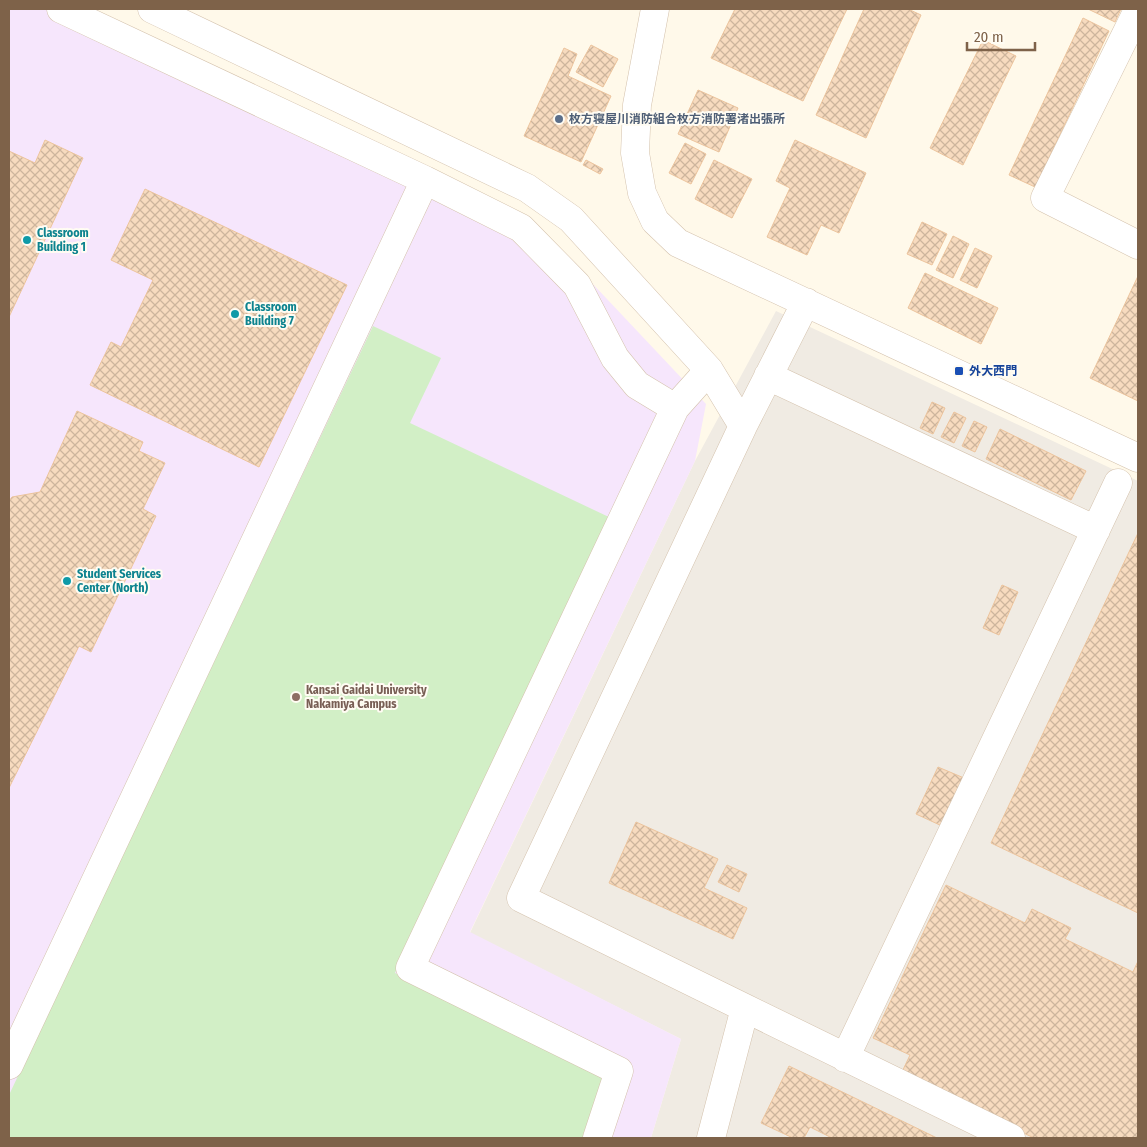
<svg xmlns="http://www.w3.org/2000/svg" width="1147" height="1147" font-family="'Fira Sans Condensed','Noto Sans JP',sans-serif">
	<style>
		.industrial { fill: #f0ebe3 }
		.education { fill: #f6e6fc }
		.green { fill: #d2efc6 }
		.building { fill: url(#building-cross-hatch); stroke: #ecc49d }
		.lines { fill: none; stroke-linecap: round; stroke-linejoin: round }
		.minor-casing { stroke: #d4c2ad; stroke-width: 29 }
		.minor { stroke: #fff; stroke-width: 28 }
		.service-dot { fill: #5c6f8a; stroke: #fffcf3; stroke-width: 2 }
		.culture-dot { fill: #0f9aa8; stroke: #fffcf3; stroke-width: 2 }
		.transit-dot { fill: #1a4fb4; stroke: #fffcf3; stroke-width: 2 }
		.education-dot { fill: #8d6e63; stroke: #fffcf3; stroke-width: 2 }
		.labels { text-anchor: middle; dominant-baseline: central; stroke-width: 4; stroke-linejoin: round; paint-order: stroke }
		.service-label { font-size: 12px; font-weight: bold; fill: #4e5e75; stroke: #fffcf3; text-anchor: start }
		.culture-label { font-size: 12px; font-weight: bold; fill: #0d838f; stroke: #fffcf3; text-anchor: start }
		.transit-label { font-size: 12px; font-weight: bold; fill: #164399; stroke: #fffcf3; text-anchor: start }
		.education-label { font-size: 12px; font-weight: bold; fill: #785e54; stroke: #fffcf3; text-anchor: start }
	</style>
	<defs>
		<pattern id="building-cross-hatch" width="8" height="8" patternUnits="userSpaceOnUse" patternTransform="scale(1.25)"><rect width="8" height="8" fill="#f7dbbf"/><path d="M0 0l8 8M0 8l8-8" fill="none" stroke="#cdb59d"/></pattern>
	</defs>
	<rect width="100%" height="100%" fill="#fff9ea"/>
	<path class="industrial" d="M776,311L1138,481V1138H651L681,1039L470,933L695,461Z"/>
	<path class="education" d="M9,9H85L557,246L706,404L695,461L470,932L681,1039L651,1138H9Z"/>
	<path class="green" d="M373,326L441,358L410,423L611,518L395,973L597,1069L604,1084L585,1138H9V1095Z"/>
	<path class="building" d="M735,9H847L803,101L711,58Z
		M864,9H908L921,15L866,138L816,115Z
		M1088,9H1121L1115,22Z
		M1083,18L1109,31L1035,187L1009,175Z
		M983,40L1016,56L963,165L930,148Z
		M591,45L618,59L603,87L576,72Z
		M564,48L577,54L568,76L611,96L581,162L524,136Z
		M698,90L738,108L719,152L678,134Z
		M45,140L83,158L9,317V151L35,163Z
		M795,140L866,173L839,233L821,225L807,255L767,237L790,188L776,181Z
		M685,143L706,154L691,184L669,173Z
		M586,160L603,169L600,174L583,165Z
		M714,160L752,179L732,218L695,199Z
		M145,189L347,285L259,467L90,385L111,342L121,347L153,280L111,260Z
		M922,222L947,234L932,265L907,254Z
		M953,236L969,244L953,278L936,270Z
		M975,248L992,256L977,288L960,280Z
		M925,273L998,308L981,344L908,308Z
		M1138,276V401L1090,378Z
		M932,402L945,408L933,434L920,428Z
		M77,411L143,442L139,451L165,463L143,509L156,516L91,652L79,646L9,788V501L12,497L40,492Z
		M954,412L966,418L954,443L941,437Z
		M974,421L987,427L975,452L962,446Z
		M1000,429L1086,471L1071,500L986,459Z
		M1138,533V913L991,843Z
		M1002,585L1018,592L999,635L983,628Z
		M938,767L964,778L942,826L916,814Z
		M636,822L718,859L704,888L747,908L733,939L609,883Z
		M727,865L747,874L739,892L718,882Z
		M946,885L1025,923L1032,909L1071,928L1065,939L1133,972L1138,961V1138H1034L901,1074L910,1055L873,1038Z
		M789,1066L937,1138H832L810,1127L804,1138H793L761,1123Z"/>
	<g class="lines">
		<g class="minor-casing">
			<path id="minor" d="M61,9L425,180L521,228L577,285L615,358L637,385L675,408
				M152,9L527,188L571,219L709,370L743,426
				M655,9L637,105L635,153L642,193L655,221L678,243L1138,458
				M1138,10L1045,198L1138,245
				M768,376L1096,530
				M745,1008L1011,1138
				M845,1058L1118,483
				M9,1065L425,180
				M597,1138L619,1071L410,968L675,408L709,370
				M711,1138L745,1008L521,898L743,426L806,302"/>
		</g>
		<use href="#minor" class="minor"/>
	</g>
	<circle class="service-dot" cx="559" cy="119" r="5"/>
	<g class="culture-dot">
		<circle cx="27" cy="240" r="5"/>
		<circle cx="235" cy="314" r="5"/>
		<circle cx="67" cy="581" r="5"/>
	</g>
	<rect class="transit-dot" x="954" y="366" width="10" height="10" rx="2.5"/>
	<circle class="education-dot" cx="296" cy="697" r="5"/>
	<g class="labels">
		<g class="service-label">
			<text x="569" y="119">枚方寝屋川消防組合枚方消防署渚出張所</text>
		</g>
		<g class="culture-label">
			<text x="37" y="233">Classroom<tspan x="37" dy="14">Building 1</tspan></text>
			<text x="245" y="307">Classroom<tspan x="245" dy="14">Building 7</tspan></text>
			<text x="77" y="574">Student Services<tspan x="77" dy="14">Center (North)</tspan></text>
		</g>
		<g class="transit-label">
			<text x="969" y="371">外大西門</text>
		</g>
		<g class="education-label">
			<text x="306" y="690">Kansai Gaidai University<tspan x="306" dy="14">Nakamiya Campus</tspan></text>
		</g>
	</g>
	<rect width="1147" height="1147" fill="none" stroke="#7e6249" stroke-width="20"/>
	<path d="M967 42v8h68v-8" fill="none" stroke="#7e6249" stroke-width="2.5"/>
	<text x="974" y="42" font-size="15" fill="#7e6249" stroke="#fffcf3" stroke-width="4" paint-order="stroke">20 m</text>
</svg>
